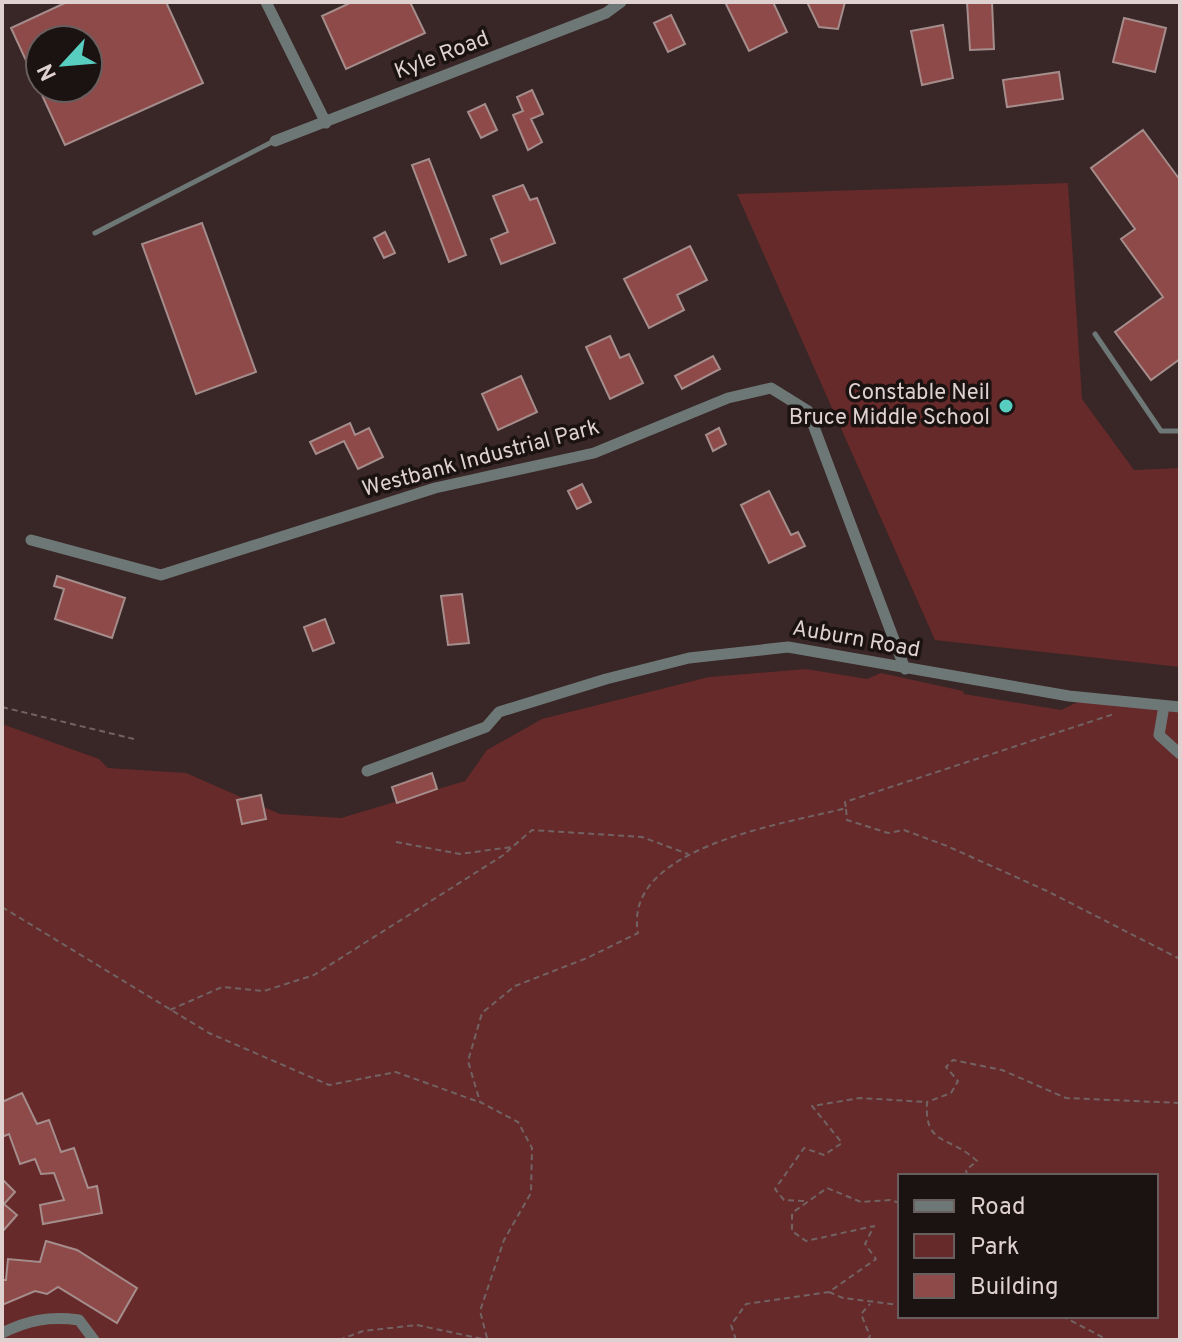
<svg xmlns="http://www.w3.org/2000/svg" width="1182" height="1342" font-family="Overpass,sans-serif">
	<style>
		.green { fill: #662a2a; fill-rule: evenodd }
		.building { fill: #8e4a49; stroke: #a58d8c; stroke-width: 2; fill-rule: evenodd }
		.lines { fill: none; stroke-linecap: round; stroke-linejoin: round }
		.path { stroke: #736262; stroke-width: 2; stroke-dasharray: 6 4; stroke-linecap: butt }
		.lane { stroke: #6d7876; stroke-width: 5 }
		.street { stroke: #6d7876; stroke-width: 11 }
		.poi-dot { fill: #58cec0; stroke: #1b1212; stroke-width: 3 }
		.labels { text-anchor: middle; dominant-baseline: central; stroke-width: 7; stroke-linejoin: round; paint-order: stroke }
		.street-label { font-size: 22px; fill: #ded1d0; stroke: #1b1212 }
		.poi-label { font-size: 22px; fill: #ded1d0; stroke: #1b1212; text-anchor: end }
	</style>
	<rect width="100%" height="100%" fill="#392626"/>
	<path class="green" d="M1068,183L1082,399L1134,470L1180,468V667L935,640L737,194Z
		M806,669L867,679L881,673L963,691L964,694L1061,710L1084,699L1180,710V1340H2V724L99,759L108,768L186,773L280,814L341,818L465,781L487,750L542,719L709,677ZM900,1176H1156V1316H900Z"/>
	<path class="building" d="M67,2H166L203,83L65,145L11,28ZM40,40H88V88H40Z
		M352,2H410L425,33L346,69L322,16Z
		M725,2H773L787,32L749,51Z
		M807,2H845L838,29L819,27Z
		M967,2H992L994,49L970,50Z
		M671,15L685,44L668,52L654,23Z
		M1124,18L1166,28L1155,72L1113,62Z
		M943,25L953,78L922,85L911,31Z
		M1059,72L1063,99L1007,107L1003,80Z
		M532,90L543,114L531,119L542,142L528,150L513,115L523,111L517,97Z
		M485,104L497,130L481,138L468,112Z
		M1143,130L1180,180V359L1151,380L1115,332L1163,297L1121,239L1135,229L1091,168Z
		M429,159L466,255L449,262L412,165Z
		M523,185L530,200L537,198L555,243L501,264L491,239L508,232L493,196Z
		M202,223L256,372L196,394L142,244Z
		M385,232L395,253L384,258L374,238Z
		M690,246L707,280L677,295L684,310L649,328L624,279Z
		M610,336L620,358L629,354L643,383L610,399L586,347Z
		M713,356L720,369L682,389L675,376Z
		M521,376L537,412L498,430L482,394Z
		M350,423L355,435L369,428L383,457L358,469L344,441L316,454L310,442Z
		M719,428L726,444L713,451L706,435Z
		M582,484L591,502L577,509L568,491Z
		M769,491L791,535L798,532L805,546L769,563L741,505Z
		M57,576L125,598L112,638L55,619L64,589L54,586Z
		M462,594L469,643L448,645L441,596Z
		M325,619L334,643L313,651L304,627Z
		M432,773L437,789L397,803L392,787Z
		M261,795L266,819L242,824L237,800Z
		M22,1093L37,1124L49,1120L61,1152L74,1148L88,1188L97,1186L102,1213L43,1224L40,1205L64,1200L54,1173L41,1174L35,1159L20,1164L9,1134L2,1137V1102Z
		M2,1179L15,1192L4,1204L17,1215L2,1232Z
		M46,1241L77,1250L137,1288L117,1323L58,1287L47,1294L35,1291L2,1305V1280H6L8,1259L40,1262Z"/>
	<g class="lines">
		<path class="path" d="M2,707L134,739
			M846,809L847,820L888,833L904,830L947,846L1047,891L1180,959
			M396,842L460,854L511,847
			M2,907L209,1033L329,1085L396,1072L479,1102
			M170,1010L222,987L264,991L314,975L502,856L532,830L642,837L688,854
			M967,1176L966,1170L977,1161C950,1135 924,1147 927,1102L951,1093L958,1081L946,1067L953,1060L1002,1070L1066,1098L1180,1103
			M804,1201L784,1200L775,1189L804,1148L824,1155L842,1143L812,1106L860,1098L926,1102
			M900,1203L890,1200L861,1202L827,1188L792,1213V1231L806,1241L874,1226L865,1244L876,1259L829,1292L843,1298L900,1305
			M1062,1316L1108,1340
			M339,1340L363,1331L417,1325L487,1340
			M497,1340L487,1338L480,1311L504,1240L531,1193L532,1148L518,1122L480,1102L468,1061L482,1013L515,986L587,958L638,933C622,846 786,824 846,808L845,802L1114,714
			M736,1340L731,1325L746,1304L829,1292
			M867,1340L870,1336L861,1314L870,1304"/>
		<path class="lane" d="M95,233L274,141
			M1095,334L1161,431H1180"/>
		<path class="street" d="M266,2L326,123
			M275,141L606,13L621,2
			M31,540L161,575L435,488L594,453L728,398L771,388L808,411L905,669
			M1164,706L1159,735L1180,754
			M367,771L486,727L499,712L606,679L689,658L788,647L1069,696L1180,707
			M2,1333C29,1320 49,1316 79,1320L94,1340"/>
	</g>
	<circle class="poi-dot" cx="1006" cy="406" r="8"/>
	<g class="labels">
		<g class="street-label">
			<text transform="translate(442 56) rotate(-21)">Kyle Road</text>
			<text transform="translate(481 459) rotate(-15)">Westbank Industrial Park</text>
			<text transform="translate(856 640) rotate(10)">Auburn Road</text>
		</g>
		<g class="poi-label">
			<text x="990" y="393">Constable Neil<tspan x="990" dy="25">Bruce Middle School</tspan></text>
		</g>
	</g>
	<rect width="1182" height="1342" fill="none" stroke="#ded1d0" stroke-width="8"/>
	<rect x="898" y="1174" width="260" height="144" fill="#1b1212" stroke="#695e5e" stroke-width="2"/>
	<rect x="914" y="1200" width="40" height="12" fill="#6d7876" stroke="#695e5e" stroke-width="2"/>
	<text x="970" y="1214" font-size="24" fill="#ded1d0">Road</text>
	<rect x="914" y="1234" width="40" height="24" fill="#662a2a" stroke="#695e5e" stroke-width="2"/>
	<text x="970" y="1254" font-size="24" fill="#ded1d0">Park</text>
	<rect x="914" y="1274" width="40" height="24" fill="#8e4a49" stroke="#695e5e" stroke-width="2"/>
	<text x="970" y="1294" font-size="24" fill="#ded1d0">Building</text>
	<g transform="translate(64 64) rotate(244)"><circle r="38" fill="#1b1212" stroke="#695e5e" stroke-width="2"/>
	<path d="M0-6L14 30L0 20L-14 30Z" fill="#58cec0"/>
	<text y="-12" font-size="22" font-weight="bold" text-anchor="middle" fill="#ded1d0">N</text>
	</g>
</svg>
